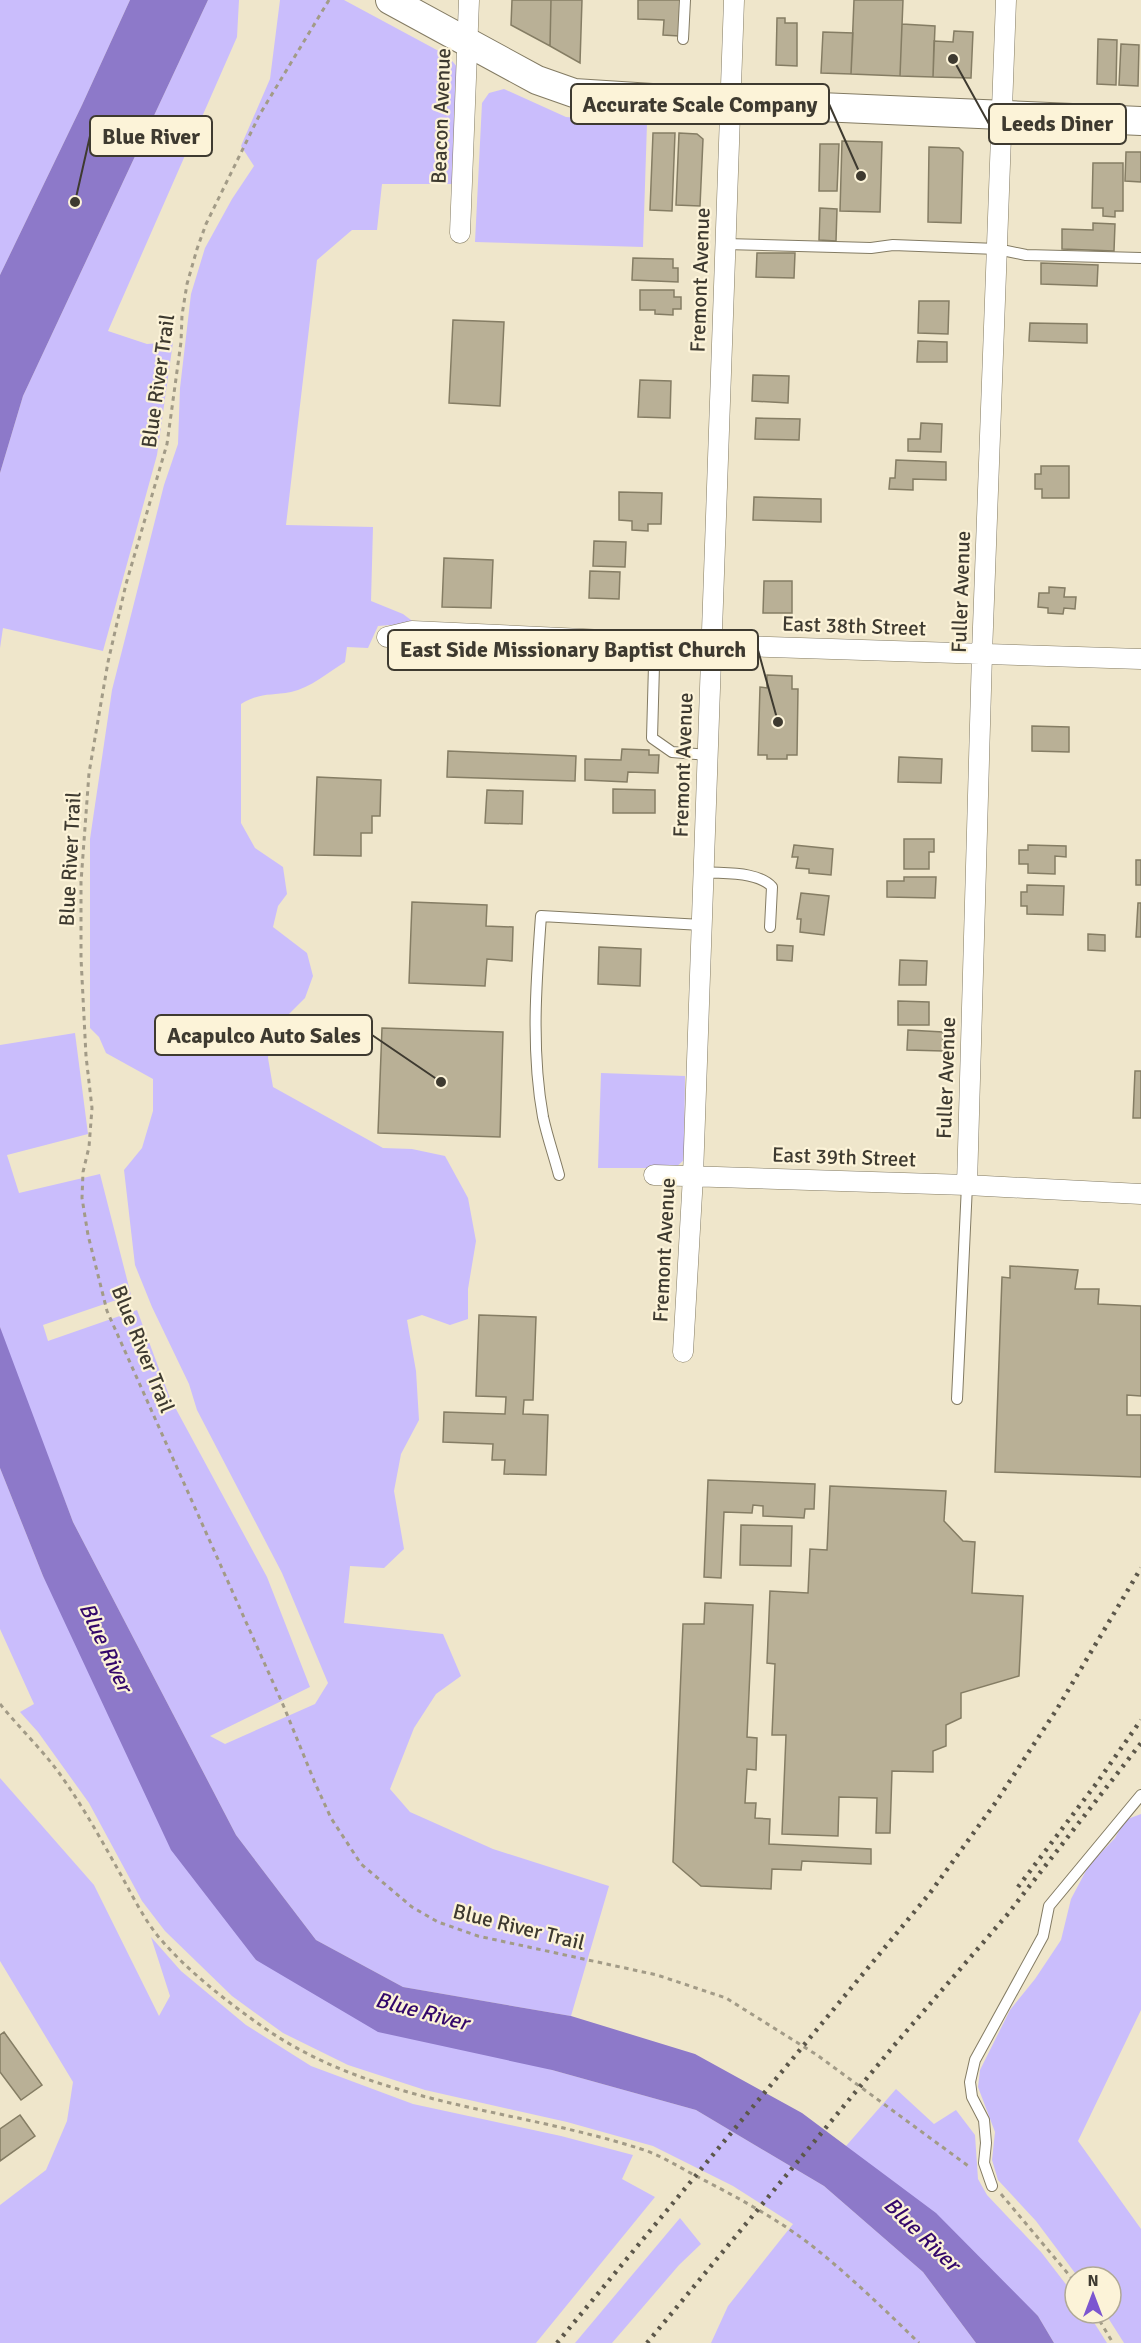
<svg xmlns="http://www.w3.org/2000/svg" width="1141" height="2343" font-family="Signika,sans-serif">
	<style>
		.green { fill: #cabdfc }
		.water { fill: #8d79c9 }
		.building { fill: #b9b096; stroke: #857d64; stroke-width: 1.5 }
		.lines { fill: none; stroke-linecap: round; stroke-linejoin: round }
		.lane-casing { stroke: #837b63; stroke-width: 12 }
		.street-casing { stroke: #837b63; stroke-width: 21 }
		.secondary-casing { stroke: #837b63; stroke-width: 30 }
		.path { stroke: #a29b87; stroke-width: 3; stroke-dasharray: 4.5 4.5; stroke-linecap: butt }
		.lane { stroke: #fff; stroke-width: 10 }
		.street { stroke: #fff; stroke-width: 20 }
		.secondary { stroke: #fff; stroke-width: 28 }
		.rail { stroke: #5c574a; stroke-width: 4.5; stroke-dasharray: 3 6; stroke-linecap: butt }
		.labels { text-anchor: middle; dominant-baseline: central; stroke-width: 4.5; stroke-linejoin: round; paint-order: stroke }
		.street-label { font-size: 21px; fill: #3e3a30; stroke: #fcf3d8 }
		.water-label { font-size: 22px; font-style: italic; fill: #33076a; stroke: #fcf3d8 }
		.leader { fill: none; stroke: #3e3a30; stroke-width: 2 }
		.callout-dot { fill: #3e3a30; stroke: #fcf3d8; stroke-width: 2 }
		.callout { fill: #fcf3d8; stroke: #3e3a30; stroke-width: 2 }
		.callout-label { font-size: 22px; text-anchor: middle; font-weight: bold; fill: #3e3a30 }
	</style>
	<rect width="100%" height="100%" fill="#efe6cb"/>
	<path class="green" d="M0,0H130L82,105L0,275Z
		M208,0H239L237,37L108,331L147,344L173,342L157,455L103,651L3,628L0,648V473L23,396Z
		M280,0H344L448,56L458,68L454,184H382L377,230H352L317,260L286,525L373,527L371,601L403,614L415,623L378,626L368,648L347,647L345,662C329,672 310,688 291,692C270,696 261,692 241,704V823L255,848L283,867L287,894L278,906L273,927L307,953L313,976L305,998L270,1033L268,1058L273,1087L383,1148L412,1149L445,1156L468,1198L476,1241L468,1289V1319L450,1325L422,1315L407,1320L416,1371L419,1420L401,1454L394,1491L404,1549L384,1568L350,1566L344,1623L443,1634L461,1676L436,1694L414,1728L390,1789L410,1812L493,1849L609,1886L571,2016L403,1987L316,1940L236,1835L73,1522L4,1342L0,1327V1045L75,1033L88,1134L7,1155L19,1193L100,1174L131,1295L43,1325L48,1341L137,1310L170,1398L267,1577L310,1687L210,1736L225,1744L315,1704L328,1683L282,1573L197,1410L189,1384L152,1307L135,1265L124,1170L142,1148L153,1111V1079L106,1053L99,1037L90,1028V839L112,690L164,485L178,444L180,388L191,294L205,248L232,199L254,166L241,146L270,79Z
		M504,89L566,117L647,123L643,247L475,242L482,103L489,93Z
		M601,1073L685,1076L684,1160L675,1168H598Z
		M0,1468L43,1576L256,1960L552,2070L696,2110L824,2186L923,2272L976,2343H711L728,2306L793,2224L733,2186L653,2146L567,2122L425,2090L348,2065L283,2033L232,1996L165,1931L142,1901L89,1803L38,1732L20,1712L34,1704L0,1629Z
		M0,1778L94,1885L159,2016L170,1996L151,1937L181,1971L246,2025L311,2066L413,2104L561,2136L633,2155L622,2179L655,2197L536,2343H0V2205L46,2170L67,2121L73,2082L0,1961Z
		M1141,1814V2010L1078,2141L1141,2229V2343H1124L1105,2313H1111V2277H1078L1036,2221L998,2180L992,2160L995,2132L978,2087L980,2070L1010,2010L1035,1979L1061,1940L1071,1899L1089,1865L1115,1838L1125,1820Z
		M896,2089L934,2124L956,2110L975,2135L978,2179L987,2195L1041,2252L1075,2296V2313H1088L1107,2343H1054L1038,2316L846,2146Z
		M680,2218L701,2244L679,2265L612,2343H575Z"/>
	<path class="water" d="M130,0H208L23,396L0,473V275L82,105Z
		M0,1327L73,1522L236,1835L316,1940L403,1987L571,2016L695,2054L802,2113L936,2213L1038,2316L1054,2343H976L923,2272L824,2186L696,2110L552,2070L378,2032L256,1960L171,1850L43,1576L0,1468Z"/>
	<path class="building" d="M512,0H551L550,46L511,25Z
		M551,0H582L580,63L550,46Z
		M638,0H680L679,36L663,35L664,20L638,19Z
		M854,0H903L900,76L851,74Z
		M777,18H785V23H797V66L776,65Z
		M902,24L935,26L933,77L900,76Z
		M954,31L973,32L971,78L933,77L934,41L953,42Z
		M823,32L853,33L851,74L821,73Z
		M1098,39L1117,40L1116,85L1097,84Z
		M1121,44L1139,45L1138,86L1119,85Z
		M653,133H675L672,211L650,210Z
		M679,133L697,134L703,139L700,206L676,205Z
		M842,141L882,142L880,212L840,211Z
		M820,144H839L837,191H819Z
		M929,147L959,148L963,152L961,223L928,222Z
		M1126,152H1141V182L1125,181Z
		M1093,163H1123V211H1115V217L1103,216V208H1092Z
		M820,208L837,209L836,241L819,240Z
		M1093,223L1115,224L1114,251L1062,249V229L1093,230Z
		M757,253H795L794,278L756,277Z
		M633,258L673,259V268H678V282L632,280Z
		M1041,263L1098,265L1097,286L1041,284Z
		M640,290H674V297H681V309H673V315L655,314V310H640Z
		M919,301H949L948,334L918,333Z
		M453,320L504,322L500,406L449,403Z
		M1030,323L1087,324V343L1029,341Z
		M918,341L947,342V362H917Z
		M753,375L789,376L788,403L752,401Z
		M640,380L671,381L670,418L638,417Z
		M756,418L800,419L799,440L755,439Z
		M921,423L942,424L941,452L908,451V439H920Z
		M896,460L946,462V480L913,479V490L889,489L890,478H895Z
		M1041,466H1069V498H1042V489H1035V474H1041Z
		M619,492L662,493L661,524H648V531L632,530V521L619,520Z
		M754,497L821,499V522L753,520Z
		M594,541L626,542L625,567L593,566Z
		M444,558L493,560L491,608L442,607Z
		M590,571L620,572L619,599L589,598Z
		M764,581H792V613H763Z
		M1049,587L1065,588L1064,597H1076L1075,609L1064,608L1063,614L1048,613V608L1038,607L1039,593H1049Z
		M767,675L792,676V689H798L797,755H787V759H767V755H758L760,687L767,688Z
		M1032,726L1069,727V752L1032,751Z
		M622,749L649,750V755H659L658,773L628,772L627,782L585,780V759L621,760Z
		M448,751L576,756L575,781L447,777Z
		M899,757L942,759L941,783L898,782Z
		M317,777L381,780L380,816H372V833H361V856L314,855Z
		M613,789L655,790V813H613Z
		M487,790L523,791L522,824L485,823Z
		M904,839H934V852H929V869H904Z
		M794,845L833,849L831,875L809,873V869L796,868L798,857H792Z
		M1028,845L1066,846V857L1055,856V874L1028,873V864H1019V850H1028Z
		M1136,860H1141V885H1136Z
		M904,877H936L935,898L887,897V881H904Z
		M1027,885L1064,886L1063,915L1027,914V906H1021V892H1027Z
		M801,893L829,896L824,935L800,932L801,919H797Z
		M412,902L487,905L486,926L513,927L512,961L487,959L485,986L409,983Z
		M1138,903H1141V937H1136Z
		M1088,934L1105,935V951L1088,950Z
		M777,945L793,946L792,961L777,960Z
		M599,947L641,949L640,986L598,984Z
		M900,960L927,961L926,985H899Z
		M898,1001L929,1002V1025H898Z
		M382,1028L503,1032L500,1137L378,1133Z
		M908,1030L943,1032V1051L907,1050Z
		M1135,1071H1141V1118H1133Z
		M1010,1266L1078,1270L1075,1289H1099L1098,1304L1141,1306V1396L1127,1395V1415H1141V1477L995,1472L1002,1277L1010,1278Z
		M479,1315L536,1317L533,1400H524L523,1414L548,1415L546,1475L504,1474L505,1460H492L493,1444L443,1442L444,1412L505,1414L506,1397L476,1396Z
		M708,1480L815,1484L814,1509H805L804,1518L763,1516V1506L753,1505L752,1513L724,1512L721,1578L704,1577Z
		M830,1486L946,1491L944,1521L963,1541L975,1542L972,1593L1023,1596L1019,1676L961,1693V1718L946,1725V1746L933,1751V1772L892,1771L890,1833H876L877,1798L839,1797L838,1836L782,1834L786,1735H772L775,1664L767,1663L770,1591L808,1593L810,1549L827,1550Z
		M741,1525L792,1526L791,1566L740,1565Z
		M705,1603L753,1605L747,1737L757,1738L756,1770L747,1769L745,1803H756L755,1818L770,1819L769,1844L871,1849V1864L802,1861L801,1870L772,1869L771,1889L701,1886L673,1862L683,1624H704Z
		M4,2032L42,2085L21,2100L0,2072V2035Z
		M20,2115L35,2136L0,2161V2129Z"/>
	<g class="lines">
		<g class="lane-casing">
			<path id="lane" d="M683,39L685,0
				M725,244L871,248L893,245L997,249L1026,255L1141,258
				M662,643L654,665L652,738L672,752L708,755
				M704,872C724,874 758,871 772,887L770,927
				M559,1175C554,1156 547,1136 543,1117C531,1051 536,983 541,916L702,925
				M957,1399L967,1185
				M992,2186L984,2163L986,2143L984,2120L972,2097L970,2082L975,2060L1043,1936L1049,1906L1141,1795"/>
		</g>
		<g class="street-casing">
			<path id="street" d="M460,233L469,0
				M387,637L412,631L712,645L1141,659
				M654,1175L967,1185L1141,1194
				M967,1185L982,654L1006,0
				M683,1352L693,1176L734,0"/>
		</g>
		<g class="secondary-casing">
			<path id="secondary" d="M390,0L537,80L574,93L730,103L1141,121"/>
		</g>
		<path class="path" d="M329,0L260,114L206,224L197,249L187,284L182,315L181,342L167,444L126,584L108,662L89,773L81,882V958L86,1056L92,1108L89,1147L83,1172L82,1198L88,1235L107,1311L284,1707L315,1783L331,1818L361,1864L412,1907L438,1922L478,1936L657,1975L726,1998L817,2055L971,2168
			M0,1704C21,1730 45,1752 64,1780C85,1810 103,1843 121,1875C132,1895 143,1917 157,1935C186,1970 226,2001 263,2027C376,2106 516,2108 644,2150C662,2156 679,2167 696,2176C735,2196 776,2218 811,2245C849,2275 884,2309 919,2343
			M1001,2194L1075,2282
			M1095,2313L1113,2343"/>
		<use href="#lane" class="lane"/>
		<use href="#street" class="street"/>
		<use href="#secondary" class="secondary"/>
		<path class="rail" d="M1018,1887L1096,1784L1141,1720
			M557,2343L930,1893L996,1802L1057,1709L1141,1568
			M647,2343L897,2042L1007,1915L1141,1743"/>
	</g>
	<g class="labels">
		<g class="street-label">
			<text transform="translate(441 116) rotate(-88)">Beacon Avenue</text>
			<text transform="translate(700 280) rotate(-88)">Fremont Avenue</text>
			<text transform="translate(158 381) rotate(-82)">Blue River Trail</text>
			<text transform="translate(961 592) rotate(-88)">Fuller Avenue</text>
			<text transform="translate(854 626) rotate(2)">East 38th Street</text>
			<text transform="translate(683 765) rotate(-88)">Fremont Avenue</text>
			<text transform="translate(70 859) rotate(-87)">Blue River Trail</text>
			<text transform="translate(946 1078) rotate(-88)">Fuller Avenue</text>
			<text transform="translate(844 1157) rotate(2)">East 39th Street</text>
			<text transform="translate(664 1250) rotate(-87)">Fremont Avenue</text>
			<text transform="translate(143 1349) rotate(68)">Blue River Trail</text>
			<text transform="translate(519 1927) rotate(14)">Blue River Trail</text>
		</g>
		<g class="water-label">
			<text transform="translate(106 1647) rotate(65)">Blue River</text>
			<text transform="translate(422 2011) rotate(15)">Blue River</text>
			<text transform="translate(922 2234) rotate(44)">Blue River</text>
		</g>
	</g>
	<path class="leader" d="M861 176L829 104M953 59L989 124M75 202L90 136M778 722L758 650M441 1082L372 1035"/>
	<g class="callout-dot">
		<circle cx="861" cy="176" r="6"/>
		<circle cx="953" cy="59" r="6"/>
		<circle cx="75" cy="202" r="6"/>
		<circle cx="778" cy="722" r="6"/>
		<circle cx="441" cy="1082" r="6"/>
	</g>
	<g class="callout">
		<rect x="571" y="84" width="258" height="40" rx="6"/>
		<rect x="989" y="104" width="137" height="40" rx="6"/>
		<rect x="90" y="116" width="122" height="40" rx="6"/>
		<rect x="388" y="630" width="370" height="40" rx="6"/>
		<rect x="155" y="1015" width="217" height="40" rx="6"/>
	</g>
	<g class="callout-label">
		<text x="700" y="112">Accurate Scale Company</text>
		<text x="1057" y="131">Leeds Diner</text>
		<text x="151" y="144">Blue River</text>
		<text x="573" y="657">East Side Missionary Baptist Church</text>
		<text x="264" y="1043">Acapulco Auto Sales</text>
	</g>
	<g transform="translate(1093 2295)"><circle r="28" fill="#fcf3d8" stroke="#b0a995" stroke-width="1.5"/>
	<path d="M0-4.5L10 22L0 15L-10 22Z" fill="#7c56d0"/>
	<text y="-9" font-size="16" font-weight="bold" text-anchor="middle" fill="#3e3a30">N</text>
	</g>
</svg>
